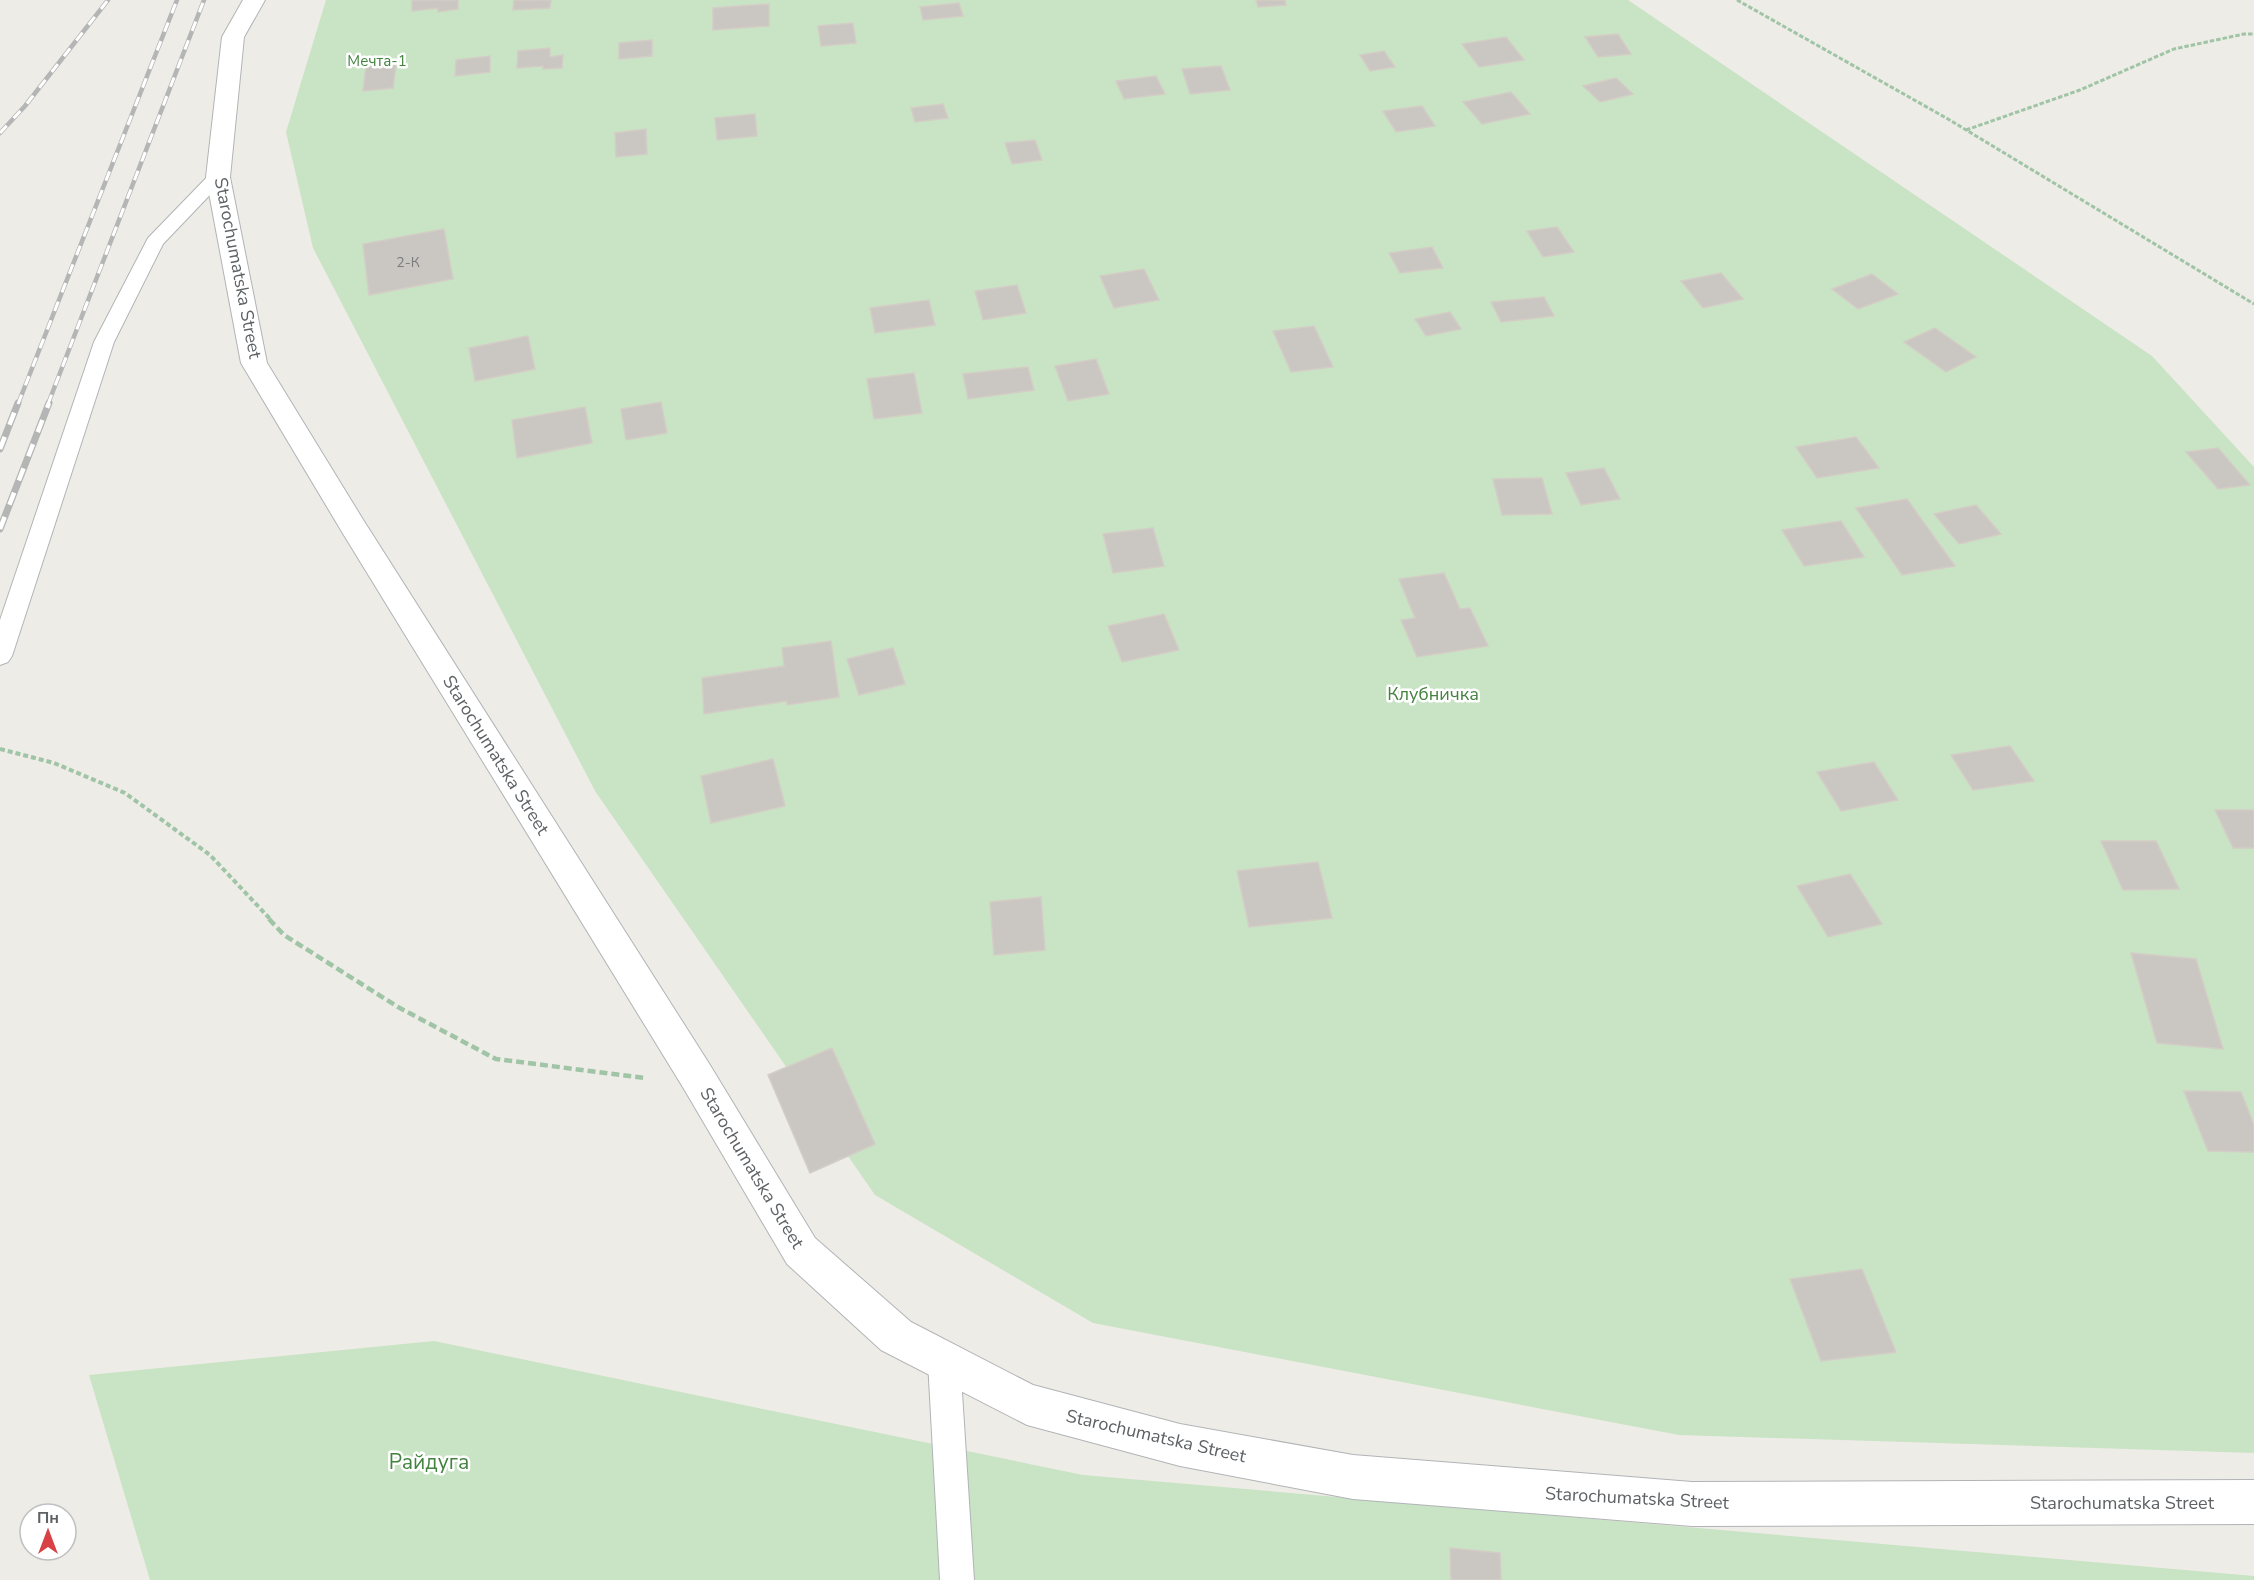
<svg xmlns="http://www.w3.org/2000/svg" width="2254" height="1580" font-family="'Nunito Sans',sans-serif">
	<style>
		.green { fill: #c9e3c5 }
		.building { fill: #cac7c3; stroke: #d3cdc5; stroke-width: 1.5 }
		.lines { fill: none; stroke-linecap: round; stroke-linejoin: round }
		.service-casing { stroke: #b1b4b7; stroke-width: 2 }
		.minor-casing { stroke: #b1b4b7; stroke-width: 2 }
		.path-far2 { stroke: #9fc4a6; stroke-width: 3; stroke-dasharray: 4.5 2; stroke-linecap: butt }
		.path-far1 { stroke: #9fc4a6; stroke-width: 4; stroke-dasharray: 5 3; stroke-linecap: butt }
		.path { stroke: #9fc4a6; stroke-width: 4.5; stroke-dasharray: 8 4; stroke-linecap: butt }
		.service { fill: #fff; fill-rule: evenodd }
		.minor { fill: #fff; fill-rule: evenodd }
		.rail-far1-casing { stroke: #b4b5b5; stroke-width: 4.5 }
		.rail-casing { stroke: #b4b5b5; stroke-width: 7 }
		.rail-far1 { stroke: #fff; stroke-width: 3; stroke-dasharray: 10; stroke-linecap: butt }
		.rail { stroke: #fff; stroke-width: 4.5; stroke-dasharray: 13; stroke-linecap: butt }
		.labels { text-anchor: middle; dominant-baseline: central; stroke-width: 5; stroke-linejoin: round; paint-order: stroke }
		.far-number-label { font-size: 14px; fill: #797b7c }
		.far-park-label { font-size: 15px; fill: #43833f; stroke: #fff }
		.street-label { font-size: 18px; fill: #5e6265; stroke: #fff }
		.park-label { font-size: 18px; fill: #43833f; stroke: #fff }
		.near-park-label { font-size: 21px; fill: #43833f; stroke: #fff }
	</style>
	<rect width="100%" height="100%" fill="#eeece6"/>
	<path class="green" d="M326,0H1628L2152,356L2254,467V1453L1679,1435L1093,1323L875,1195L595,791L313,248L286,132Z
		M434,1341L1083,1475L2254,1576V1580H150L89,1375Z"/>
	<path class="building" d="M412,0H458V9L438,12V8L412,11Z
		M514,0H551L550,8L513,10Z
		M1256,0H1285L1286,5L1258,7Z
		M959,3L963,16L923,20L920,7Z
		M769,4V26L713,30V8Z
		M853,23L856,43L821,46L818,26Z
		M1618,34L1631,54L1598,57L1585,37Z
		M1506,37L1524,60L1479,67L1462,44Z
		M652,40V56L619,59V43Z
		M550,48V57L563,55L562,68L543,69V66L517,68L518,51Z
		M1384,51L1395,67L1370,71L1360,55Z
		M490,56V72L455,76L456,60Z
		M396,65L393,88L363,91L366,67Z
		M1221,66L1230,90L1190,94L1182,69Z
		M1156,76L1165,94L1124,99L1116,81Z
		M1616,78L1633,94L1600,102L1583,86Z
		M1511,92L1530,114L1482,124L1463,102Z
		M943,104L948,118L915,122L911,108Z
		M1422,106L1435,126L1396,132L1383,111Z
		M755,114L757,136L717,140L715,118Z
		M646,129L647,154L616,157L615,133Z
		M1035,140L1042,160L1012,164L1005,143Z
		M1557,227L1574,252L1543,257L1527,231Z
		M444,229L453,279L369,295L363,244Z
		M1432,247L1443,268L1400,273L1389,253Z
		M1144,269L1159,300L1114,308L1100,276Z
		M1721,273L1743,299L1703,308L1681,281Z
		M1872,274L1898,294L1858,309L1832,289Z
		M1017,285L1026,313L983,320L975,291Z
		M1544,297L1554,316L1501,322L1491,302Z
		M929,300L935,325L875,333L870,308Z
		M1450,312L1461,329L1426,336L1415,319Z
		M1314,326L1333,367L1291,372L1273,331Z
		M1935,328L1976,357L1946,372L1904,342Z
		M528,336L535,369L475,381L469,348Z
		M1096,359L1109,394L1068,401L1055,366Z
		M1028,367L1034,390L968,399L963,374Z
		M914,373L922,413L874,419L867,379Z
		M661,402L667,433L626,440L621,409Z
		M585,407L592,443L517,458L512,420Z
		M1856,437L1879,468L1817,478L1796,447Z
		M2218,448L2250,485L2218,489L2186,452Z
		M1604,468L1620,499L1581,505L1566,473Z
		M1542,478L1552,514L1502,515L1493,479Z
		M1907,499L1955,566L1902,575L1856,508Z
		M1976,505L2001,534L1959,544L1934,514Z
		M1841,521L1864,557L1804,566L1782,530Z
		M1153,528L1164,566L1113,573L1103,534Z
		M1444,573L1460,609L1470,608L1488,646L1417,657L1401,620L1415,618L1399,579Z
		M1164,614L1179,650L1122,662L1108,626Z
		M831,641L839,697L787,705V701L704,714L702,678L784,666L782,648Z
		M893,648L905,684L859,695L847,659Z
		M2010,746L2034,781L1973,790L1951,755Z
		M773,759L785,806L711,823L701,776Z
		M1874,762L1898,800L1841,811L1817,772Z
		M2215,810H2254V848H2233Z
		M2101,841H2156L2179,889L2123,890Z
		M1318,862L1332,918L1249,927L1237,871Z
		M1850,874L1882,924L1828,937L1797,886Z
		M1041,897L1045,950L994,955L990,902Z
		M2131,953L2196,959L2223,1049L2157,1043Z
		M832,1048L875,1144L810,1173L768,1075Z
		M2184,1091L2241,1092L2254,1125V1152L2208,1151Z
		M1862,1269L1896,1352L1821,1361L1790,1279Z
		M1450,1548L1500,1553L1501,1580H1451Z"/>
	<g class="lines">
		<g class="service-casing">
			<path id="service" d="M218,171L225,173L227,177L163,244L114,342L12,656L8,662L0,665V620L94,342L148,238L211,173Z
				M944,1345L955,1350L960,1361L974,1580H940L928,1361L933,1350Z"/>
		</g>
		<g class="minor-casing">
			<path id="minor" d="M243,0H265L244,37L230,177L267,363L362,518L710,1065L815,1238L911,1322L1033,1385L1180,1424L1353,1455L1692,1482L2254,1480V1524L1692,1526L1353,1499L1180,1466L1027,1425L881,1350L787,1264L684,1089L342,532L241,363L206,177L222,37Z"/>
		</g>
		<path class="path-far2" d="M1737,0L1948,119L2254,304
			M1966,130L2080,90L2174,49L2244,34H2254"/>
		<path class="path-far1" d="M0,749L54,763L125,793L210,855L271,920"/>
		<path class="path" d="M269,919L284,935L398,1007L496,1059L645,1078"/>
		<use href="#service" class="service"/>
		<use href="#minor" class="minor"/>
		<g class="rail-far1-casing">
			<path id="rail-far1" d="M0,133L25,106L108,0
				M18,404L177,0
				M48,404L204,0"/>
		</g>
		<g class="rail-casing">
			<path id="rail" d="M0,449L18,403
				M0,529L49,403"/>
		</g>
		<use href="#rail-far1" class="rail-far1"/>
		<use href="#rail" class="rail"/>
	</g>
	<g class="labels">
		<g class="far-number-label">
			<text x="408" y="262">2-К</text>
		</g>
		<g class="far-park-label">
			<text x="377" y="61">Мечта-1</text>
		</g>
		<g class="street-label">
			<text transform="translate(238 268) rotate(79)">Starochumatska Street</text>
			<text transform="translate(496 755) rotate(58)">Starochumatska Street</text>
			<text transform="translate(752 1168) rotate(59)">Starochumatska Street</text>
			<text transform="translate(1156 1436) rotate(13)">Starochumatska Street</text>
			<text transform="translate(1637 1498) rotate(3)">Starochumatska Street</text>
			<text x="2122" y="1503">Starochumatska Street</text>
		</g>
		<g class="park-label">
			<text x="1433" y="694">Клубничка</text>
		</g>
		<g class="near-park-label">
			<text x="429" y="1462">Райдуга</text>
		</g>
	</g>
	<g transform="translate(48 1532)"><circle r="28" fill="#ffffff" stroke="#bfc0c1" stroke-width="1.5"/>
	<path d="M0-4.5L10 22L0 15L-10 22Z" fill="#d84247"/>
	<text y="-9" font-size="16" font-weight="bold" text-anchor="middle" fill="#5e6265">Пн</text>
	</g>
</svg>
